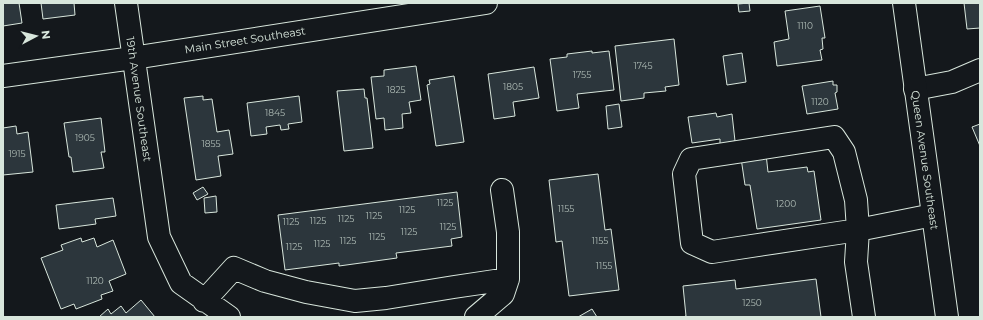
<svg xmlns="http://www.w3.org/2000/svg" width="983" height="320" font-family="Montserrat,sans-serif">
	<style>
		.building { fill: #2c363c; stroke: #d8e6dc }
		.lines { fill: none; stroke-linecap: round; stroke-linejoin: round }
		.minor-casing { stroke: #d8e6dc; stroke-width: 24 }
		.major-casing { stroke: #d8e6dc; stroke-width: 24 }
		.minor { stroke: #14181c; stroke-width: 22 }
		.major { stroke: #14181c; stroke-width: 22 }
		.labels { text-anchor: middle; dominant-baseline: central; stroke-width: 3; stroke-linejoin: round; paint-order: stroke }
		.number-label { font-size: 9px; fill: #adbab4 }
		.street-label { font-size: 11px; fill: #d8e6dc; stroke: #14181c }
	</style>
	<rect width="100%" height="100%" fill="#14181c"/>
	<path class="building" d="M3,3H19L22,23L3,26Z
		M41,3H76H74L75,15L43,19Z
		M749,3L750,11L739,12L738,4Z
		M964,3H980V28L967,29Z
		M820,6L825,38H822L823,49L820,50L822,60L777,66L774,42L789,39L785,11Z
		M674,39L679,85L665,87L666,91L644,93V98L621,101L615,46Z
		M592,51V53L609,51L614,90L577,94L579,108L557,111L550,59L567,57V54Z
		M742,53L746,82L727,85L723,56Z
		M416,66L421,100L409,102L411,113L402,114L403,128L385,130L384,118L376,119L371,77L384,76V70Z
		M534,67L539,98L513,102L515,116L494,119L488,74Z
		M454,76L464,142L436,146L427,85L430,84L429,80Z
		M833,81V85H837V92L835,93L838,109L807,114L802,86Z
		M364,89L365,98H367L373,148L344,151L337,91Z
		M203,96V100L212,99L217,132L229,130L233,154L218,156L221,176L196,180L184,98Z
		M299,96L302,122L288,124L289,129L281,130L280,125L266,127L267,134L251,136L247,103Z
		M619,104L622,127L608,129L606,106Z
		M716,113L717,117L732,114L735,141L720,144V139L692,143L688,117Z
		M101,118L105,152H101L104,168L73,172L71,157H69L64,123Z
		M980,124V146L972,127Z
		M16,126L17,134L28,132L33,172L3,175V128Z
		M766,154L768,172L807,167L808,172L814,171L821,220L757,229L750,185H745L741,158Z
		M598,174L605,230L611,229L619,290L569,296L562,241L556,242L549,180Z
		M203,187L208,194L197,200L193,193Z
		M457,192L462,237L451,239L452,246L396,253L397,258L339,266V263L285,270L278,215Z
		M216,196L217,212L205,213L204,198Z
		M113,198L116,216L95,219L96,224L59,229L56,205Z
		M81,238L82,242L94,238L97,247L113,240L126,274L109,281L113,291L101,295L102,299L76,309L74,304L61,309L41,258L63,250L61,245Z
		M816,279L821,317H685V316H686L683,286L735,280L736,289Z
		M141,300L155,317H99L108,309L111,314L121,306L126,313Z
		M592,309L597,317H578Z"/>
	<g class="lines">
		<g class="minor-casing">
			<path id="minor" d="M126,3L159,237L181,283L229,317
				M3,76L133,58L486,3
				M915,89L952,82L980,70
				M204,301L234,268L265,281L306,292L355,301L386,298L454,287L508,279
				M476,317L503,294L508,279V232L502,190
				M864,317L856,262L858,230L712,252L692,243L684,174L691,159L834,137L844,152L856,200L858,230L933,215"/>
		</g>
		<g class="major-casing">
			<path id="major" d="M904,3L947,317"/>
		</g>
		<use href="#minor" class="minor"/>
		<use href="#major" class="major"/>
	</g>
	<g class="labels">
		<g class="number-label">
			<text x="805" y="25">1110</text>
			<text x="643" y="65">1745</text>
			<text x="582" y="74">1755</text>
			<text x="513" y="86">1805</text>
			<text x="396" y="89">1825</text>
			<text x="820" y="101">1120</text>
			<text x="275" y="112">1845</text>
			<text x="85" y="137">1905</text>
			<text x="211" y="143">1855</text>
			<text x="17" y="153">1915</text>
			<text x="445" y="202">1125</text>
			<text x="786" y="203">1200</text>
			<text x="566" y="208">1155</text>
			<text x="407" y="209">1125</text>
			<text x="374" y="215">1125</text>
			<text x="346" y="218">1125</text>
			<text x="318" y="220">1125</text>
			<text x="291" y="221">1125</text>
			<text x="448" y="226">1125</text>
			<text x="409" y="231">1125</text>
			<text x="377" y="236">1125</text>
			<text x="348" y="240">1125</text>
			<text x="600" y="240">1155</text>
			<text x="322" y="243">1125</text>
			<text x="294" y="246">1125</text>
			<text x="604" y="265">1155</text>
			<text x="95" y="280">1120</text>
			<text x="752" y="302">1250</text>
		</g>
		<g class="street-label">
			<text transform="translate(245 40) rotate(-9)">Main Street Southeast</text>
			<text transform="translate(139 99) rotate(82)">19th Avenue Southeast</text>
			<text transform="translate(925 160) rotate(82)">Queen Avenue Southeast</text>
		</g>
	</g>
	<rect width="983" height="320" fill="none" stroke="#d8e6dc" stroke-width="8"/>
	<g transform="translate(36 36) rotate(83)" stroke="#14181c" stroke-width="3" paint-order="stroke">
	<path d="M0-3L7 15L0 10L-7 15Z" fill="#d8e6dc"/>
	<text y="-6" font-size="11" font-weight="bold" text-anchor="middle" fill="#d8e6dc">N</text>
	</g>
</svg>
